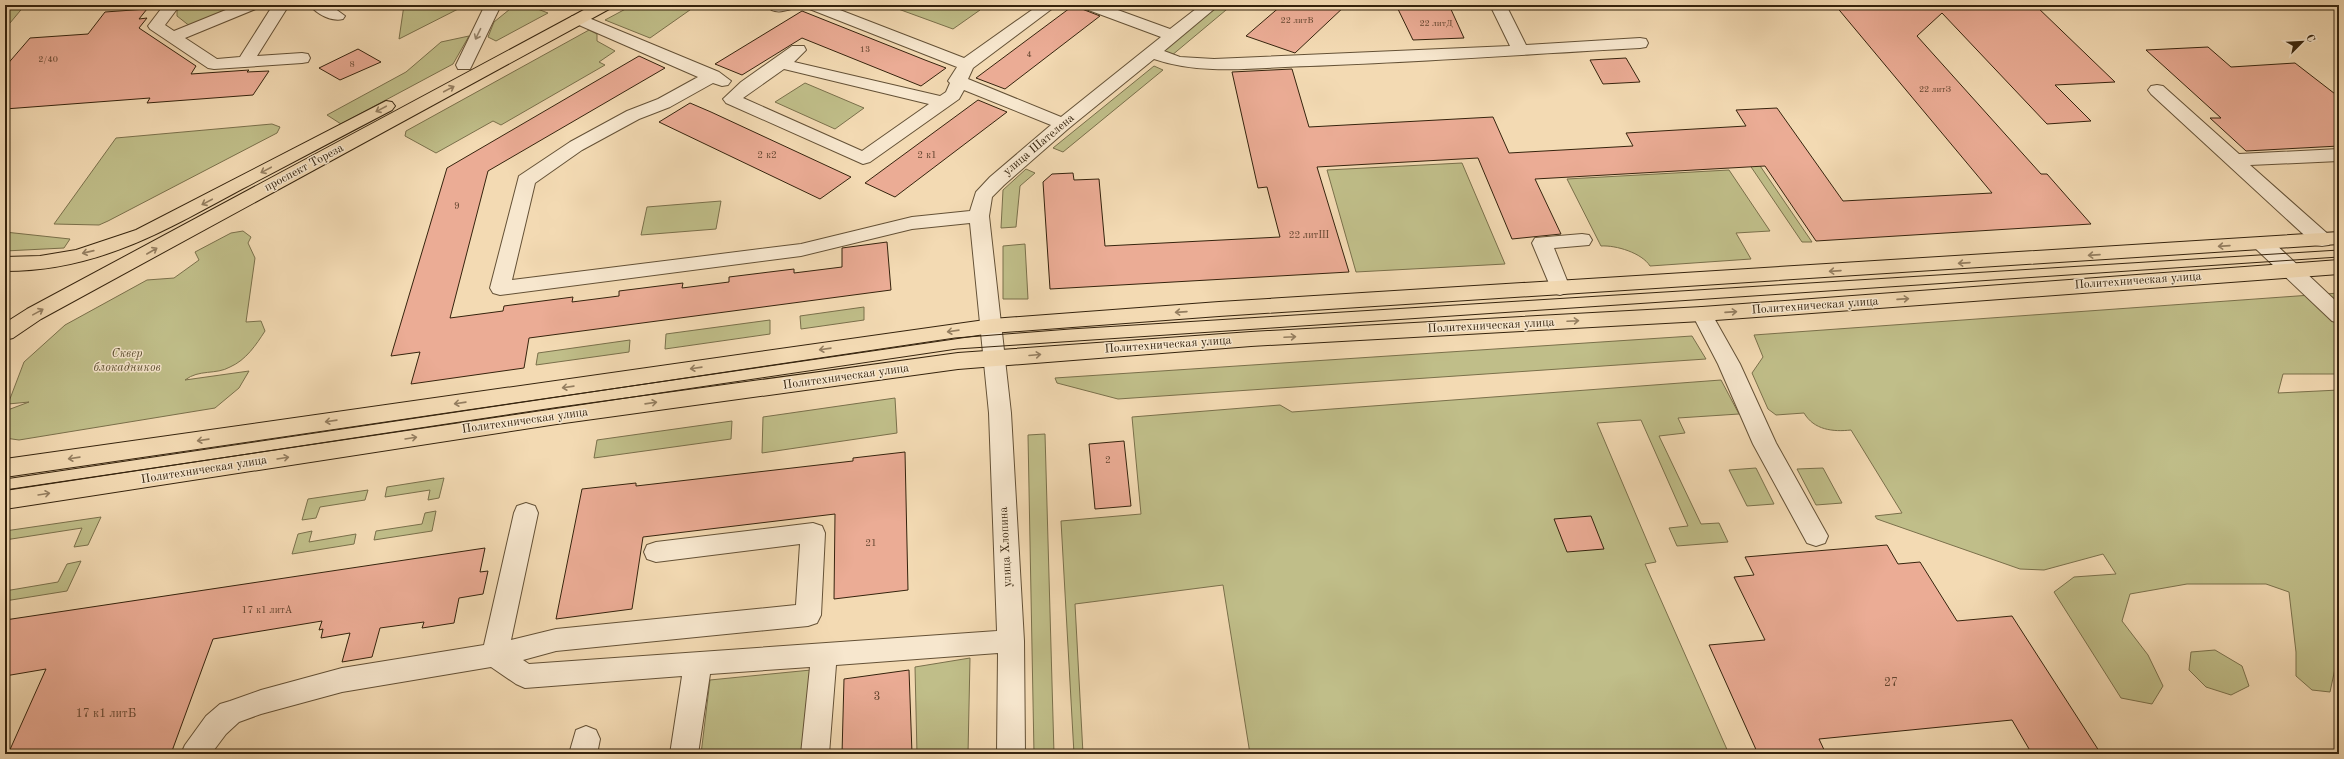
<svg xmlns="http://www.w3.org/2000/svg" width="2344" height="759" font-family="'Old Standard TT',serif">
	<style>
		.green { fill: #c0be89; stroke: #7a704b }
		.building { fill: #ebac95; stroke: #35230d }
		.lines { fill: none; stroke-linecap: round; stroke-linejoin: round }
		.minor-casing { stroke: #645136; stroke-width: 2 }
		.major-casing { stroke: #35230d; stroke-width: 2 }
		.minor { fill: #f7e7ce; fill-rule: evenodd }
		.major { fill: #f3dab3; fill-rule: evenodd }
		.tram { stroke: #35230d; stroke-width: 1 }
		.oneway { stroke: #96856e }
		.oneway2 { stroke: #947e60 }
		.labels { text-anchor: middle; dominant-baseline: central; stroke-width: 3; stroke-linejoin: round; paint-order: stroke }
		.far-number-label { font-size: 9px; fill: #62452f }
		.number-label { font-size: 10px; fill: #62452f }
		.street-label { font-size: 12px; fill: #35230d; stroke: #f7e7ce }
		.park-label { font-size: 12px; font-style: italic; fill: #584a2c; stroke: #f7e7ce }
		.near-number-label { font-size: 12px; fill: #62452f }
	</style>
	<rect width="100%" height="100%" fill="#f3dab3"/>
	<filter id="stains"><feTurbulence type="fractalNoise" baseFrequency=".005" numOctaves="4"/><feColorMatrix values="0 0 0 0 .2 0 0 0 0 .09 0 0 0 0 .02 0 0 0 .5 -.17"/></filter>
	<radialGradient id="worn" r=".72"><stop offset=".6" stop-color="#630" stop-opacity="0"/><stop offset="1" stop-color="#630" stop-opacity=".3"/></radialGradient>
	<path class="green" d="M25,5L10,23H5V7Z
		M184,5H241L191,27L177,16V11Z
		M404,5H466L399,39Z
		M515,5H527L548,13L496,41L488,37L494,22Z
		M633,5H697L650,38L605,20Z
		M892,5H967L980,10L953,29L890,6Z
		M1219,5H1232L1171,56L1165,51L1167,47Z
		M589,30L597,34V41L615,51L599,62L605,65L501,125L493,121L436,153L405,136L406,131Z
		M469,36L453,64L341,124L327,115L406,72L441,42Z
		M1154,66L1163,70L1063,152L1053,148Z
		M805,83L864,108L835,129L775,102Z
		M272,124L280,127L277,133L108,221L99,225L54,224L116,138Z
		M1754,157L1812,242H1802L1745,158Z
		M1462,163L1505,264L1356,272L1327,170Z
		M1026,169L1035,173L1020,186L1016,227L1001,228L1003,190Z
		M1729,170L1770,231L1736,233L1751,259L1650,266C1642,253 1616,245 1601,246L1567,179Z
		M721,201L716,229L641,235L647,207Z
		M243,231L251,237L248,243L255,258L246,322L261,321L265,331C256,345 246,360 230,367C216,375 199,369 185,380L249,371L239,388L215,408L19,440L5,438V411L29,402L8,404L24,362L65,325L147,280L174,278L199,260L195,252L231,233Z
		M5,232L70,239L64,248L5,251Z
		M1025,244L1028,299H1003V246Z
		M2339,293V374H2283L2278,393L2339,390V664H2336L2330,692L2312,690L2296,676V652L2289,592L2266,584H2187L2130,594L2122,621L2148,655L2163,686L2152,704L2121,698L2054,592L2074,577L2116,574L2103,554L2044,570L2020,569L1877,519L1875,516L1902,513L1851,430C1833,432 1814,430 1804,413L1776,415L1768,409L1752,373L1763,357L1754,335Z
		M864,307V320L801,329L800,316Z
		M770,320V334L665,349L666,334Z
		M1692,336L1706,359L1118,399L1057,383L1055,378Z
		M630,340L629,352L536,365L538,353Z
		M1721,380L1739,414L1678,418L1685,433L1659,436L1701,524L1719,523L1728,542L1677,546L1669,528L1688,526L1641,420L1597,423L1656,562L1645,564L1729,754H1250L1223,585L1075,604L1083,754H1074L1061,521L1141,514L1132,417L1280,405L1292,412Z
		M895,398L897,433L762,453L763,417Z
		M732,421L731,439L594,458L597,440Z
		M1045,434L1054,754H1034L1028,435Z
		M1756,468L1774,504L1747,506L1729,470Z
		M1823,468L1842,503L1816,505L1797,469Z
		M444,478L439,498L428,500L430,490L385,497L387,487Z
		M368,490L365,500L320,507L316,518L302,520L308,499Z
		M436,511L432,531L374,540L376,531L422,524L425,513Z
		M101,517L88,545L74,547L82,528L5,540V531Z
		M312,531L309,542L356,534L354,544L292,554L298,534Z
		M81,561L67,591L5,601V591L58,582L67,564Z
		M2215,650L2242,666L2249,686L2231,695L2206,687L2189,670L2191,652Z
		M970,658L968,754H917L915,667Z
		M811,670L802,754H701L710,680Z"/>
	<path class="building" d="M1074,5H1080L1082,9L1100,16L1005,89L976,78Z
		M1282,5H1346L1295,53L1246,36Z
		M1396,5H1449L1464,38L1413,40Z
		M1835,5H2035L2115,82L2055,85L2091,121L2047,124L1942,13L1917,36L2041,174H2047L2091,224L1816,241L1765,166L1535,179L1561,234L1512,239L1478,158L1317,167L1349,272L1050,289L1043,182L1052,174L1073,173L1074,180L1099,179L1105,246L1280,237L1267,187L1258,188L1232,72L1292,69L1309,127L1493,117L1509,153L1633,146L1626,133L1746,126L1736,110L1777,108L1843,201L1992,193Z
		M147,9L139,19L147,18L139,28L196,66L191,74L249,70L247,72L269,71L253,95L147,103L150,98L5,109V67L30,38L88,34L105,12Z
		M802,11L925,60L946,68L921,86L802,38L742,75L715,64Z
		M2208,47L2231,67L2295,63L2339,97V146L2246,151L2210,118H2221L2146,50Z
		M358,49L381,62L340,80L319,68Z
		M639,56L665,68L488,171L450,318L503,311L504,306L573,297L572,302L619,296V291L683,283L682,288L729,282V277L794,269V273L842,267V248L887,242L891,290L529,338L524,368L411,384L420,352L391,356L447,168Z
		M1626,58L1640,82L1603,84L1590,60Z
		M978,100L1007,112L895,197L865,183Z
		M690,103L711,112L851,177L820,199L659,122Z
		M1124,441L1131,506L1095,509L1089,444Z
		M905,452L908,590L834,599L835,514L643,537L632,609L556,619L582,489L636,483V486L853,461V458Z
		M1591,516L1604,549L1567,552L1554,519Z
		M1887,545L1898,564L1920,562L1957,621L2012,616L2101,754H2032L2012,720L1819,739L1826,754H1758L1709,645L1765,640L1734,577L1754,575L1745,557Z
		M485,548L480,572L488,571L483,594L459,598L454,623L422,628L424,622L380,628L372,657L342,662L350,633L321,638L323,629L319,630L322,621L213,639L172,751L157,754H8L46,669L5,676V620Z
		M909,670L912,754H842L844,679Z"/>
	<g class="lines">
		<g class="minor-casing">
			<path id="minor" d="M164,5H180L165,25L174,31L238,5H260L258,8L185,38L217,59L240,57L273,5H289L257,56L302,53L308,54L310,58L308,62L302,63L214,69L208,68L150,29L148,26Z
				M310,5H330L345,16L343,19C332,22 316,14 310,5Z
				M485,5H501L472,65L470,69H458L456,65Z
				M766,5H797L795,8C785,11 773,15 766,5Z
				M805,5H827L964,58L1039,5H1057L973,68L968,79L1061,117L1161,37L1083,8L1081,5H1104L1170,29L1201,5H1219L1164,51L1180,57L1214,59L1510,46L1490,5H1506L1526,45L1640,38L1646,39L1648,43L1646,47L1640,48C1530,54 1420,62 1310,66C1259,67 1203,76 1154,59L1069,128L1004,185L992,197L989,216L1011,413L1024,641L1025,754H997L998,653L836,665L829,754H801L810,667L710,674L698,754H670L682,676L525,688L516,684L491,667L342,692L261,714L239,722L226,734L211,754H181L185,745L206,716L220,704L230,701L261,690L342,668L484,645L514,513L517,506L526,503L535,506L538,513L511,640L556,629L796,605L800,544L656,562L647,559L644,552L647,545L656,542L813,523L822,526L825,533L821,615L817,623L808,626L556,651L523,660L529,664L997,631L989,413L970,223L912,229L801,256L500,295L493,293L490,288L519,176L570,142L627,111L658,99L698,77L572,22L570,19L572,16H584L719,72L731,81L728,85L722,86L713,83L670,107L639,119L582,150L535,183L512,280L801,244L912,217L970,211L976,192L990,177L1051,125L964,90L959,99L870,162L863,164L726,103L723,99L741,82L792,46H804L806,50L794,62L940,96L946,92L950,83L948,81L957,67L807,8ZM784,69L929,104L862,151L743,98Z
				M2157,85L2163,86L2239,154L2339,149V161L2250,165L2329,235L2332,240L2329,245L2322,246L2315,245L2151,94L2148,90L2151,86Z
				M1582,234L1589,235L1592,240L1589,245L1554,248L1570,288L1567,293L1560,295L1553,293L1532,243L1535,238Z
				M2263,238L2270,239L2339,304V323L2332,321L2256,249L2253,244L2256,239Z
				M1702,307L1709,309L1740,364L1776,443L1828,536L1825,543L1816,546L1807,543L1753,444L1718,364L1692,314L1695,309Z
				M586,726L596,730L600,739L597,754H569L576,730Z"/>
		</g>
		<g class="major-casing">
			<path id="major" d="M593,5H613L611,8L41,319L13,338L5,340V323L27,309Z
				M386,101L392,102L395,106L392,110C342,136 292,163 242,189C164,231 98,271 5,271V257L40,256L76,250L136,230Z
				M2339,232V244L1219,316L992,333L5,477V459L992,319L1219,302Z
				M2339,260V274L1702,321L1251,346L958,369L557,424L5,509V491L557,408L958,353L1251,332L1702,307Z"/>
		</g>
		<use href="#minor" class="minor"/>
		<use href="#major" class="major"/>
		<path class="tram" d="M5,479L955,338L1070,329L2339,250
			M5,490L957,349L2339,257"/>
	</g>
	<defs><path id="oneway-shaft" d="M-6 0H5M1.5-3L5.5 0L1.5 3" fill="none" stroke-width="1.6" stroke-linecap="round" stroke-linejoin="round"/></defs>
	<use class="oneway" href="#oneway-shaft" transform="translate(478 34) rotate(116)"/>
	<g class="oneway2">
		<use href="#oneway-shaft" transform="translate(449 89) rotate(-28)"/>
		<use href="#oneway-shaft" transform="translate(381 109) rotate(152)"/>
		<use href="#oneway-shaft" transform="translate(266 170) rotate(152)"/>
		<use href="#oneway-shaft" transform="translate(207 202) rotate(152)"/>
		<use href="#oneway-shaft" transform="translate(2224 246) rotate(176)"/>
		<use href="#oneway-shaft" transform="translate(152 251) rotate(-30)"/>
		<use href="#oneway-shaft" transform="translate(88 252) rotate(167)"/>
		<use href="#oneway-shaft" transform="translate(2094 255) rotate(176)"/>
		<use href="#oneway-shaft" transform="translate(1964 263) rotate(176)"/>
		<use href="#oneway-shaft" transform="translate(1835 271) rotate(176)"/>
		<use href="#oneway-shaft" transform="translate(1903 299) rotate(-4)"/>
		<use href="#oneway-shaft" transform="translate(38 312) rotate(-29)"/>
		<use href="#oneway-shaft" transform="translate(1181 312) rotate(176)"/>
		<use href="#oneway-shaft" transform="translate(1731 312) rotate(-4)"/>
		<use href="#oneway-shaft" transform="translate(1573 321) rotate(-3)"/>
		<use href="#oneway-shaft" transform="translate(953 331) rotate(172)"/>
		<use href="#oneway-shaft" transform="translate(1290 337) rotate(-3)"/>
		<use href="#oneway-shaft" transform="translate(825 349) rotate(172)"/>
		<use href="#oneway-shaft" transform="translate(1035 355) rotate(-5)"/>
		<use href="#oneway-shaft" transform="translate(696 368) rotate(172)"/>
		<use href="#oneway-shaft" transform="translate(568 387) rotate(172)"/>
		<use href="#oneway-shaft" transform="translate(460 403) rotate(172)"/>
		<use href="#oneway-shaft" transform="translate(651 403) rotate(-8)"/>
		<use href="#oneway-shaft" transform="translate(331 421) rotate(172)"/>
		<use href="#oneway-shaft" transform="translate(411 438) rotate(-9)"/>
		<use href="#oneway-shaft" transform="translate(203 440) rotate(172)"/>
		<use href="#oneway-shaft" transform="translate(74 458) rotate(172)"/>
		<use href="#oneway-shaft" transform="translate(283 458) rotate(-9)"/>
		<use href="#oneway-shaft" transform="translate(44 494) rotate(-9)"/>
	</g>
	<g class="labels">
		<g class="far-number-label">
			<text x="1297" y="20">22 литВ</text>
			<text x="1436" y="23">22 литД</text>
			<text x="865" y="49">13</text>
			<text x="1029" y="54">4</text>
			<text x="48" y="59">2/40</text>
			<text x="352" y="64">8</text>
			<text x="1935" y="89">22 литЗ</text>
		</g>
		<g class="number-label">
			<text x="767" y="155">2 к2</text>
			<text x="927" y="155">2 к1</text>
			<text x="457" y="206">9</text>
			<text x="1309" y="235">22 литШ</text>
			<text x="1108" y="460">2</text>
			<text x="871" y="543">21</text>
			<text x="267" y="610">17 к1 литА</text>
		</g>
		<g class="street-label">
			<text transform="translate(1039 145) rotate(-40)">улица Шателена</text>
			<text transform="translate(304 168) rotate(-28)">проспект Тореза</text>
			<text transform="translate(2138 281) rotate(-4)">Политехническая улица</text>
			<text transform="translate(1815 306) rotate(-4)">Политехническая улица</text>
			<text transform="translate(1491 326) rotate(-3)">Политехническая улица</text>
			<text transform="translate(1168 345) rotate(-4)">Политехническая улица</text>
			<text transform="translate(846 377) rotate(-8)">Политехническая улица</text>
			<text transform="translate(525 421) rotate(-8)">Политехническая улица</text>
			<text transform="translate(204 470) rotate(-9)">Политехническая улица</text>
			<text transform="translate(1006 547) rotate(-93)">улица Хлопина</text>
		</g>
		<g class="park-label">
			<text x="127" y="354">Сквер<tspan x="127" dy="14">блокадников</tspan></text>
		</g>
		<g class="near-number-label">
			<text x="1891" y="683">27</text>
			<text x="877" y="697">3</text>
			<text x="106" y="714">17 к1 литБ</text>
		</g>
	</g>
	<rect width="2344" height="759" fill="none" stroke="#f3dab3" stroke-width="20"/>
	<rect x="6" y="6" width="2332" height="747" fill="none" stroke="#35230d" stroke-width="2"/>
	<rect x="10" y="10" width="2324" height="739" fill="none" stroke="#35230d"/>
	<g transform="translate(2302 42) rotate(66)" stroke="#f7e7ce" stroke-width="3" paint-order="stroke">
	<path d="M0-3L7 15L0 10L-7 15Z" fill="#35230d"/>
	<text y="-6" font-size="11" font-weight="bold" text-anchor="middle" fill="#35230d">С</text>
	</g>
	<rect width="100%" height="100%" filter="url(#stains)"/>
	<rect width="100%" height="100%" fill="url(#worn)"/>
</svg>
